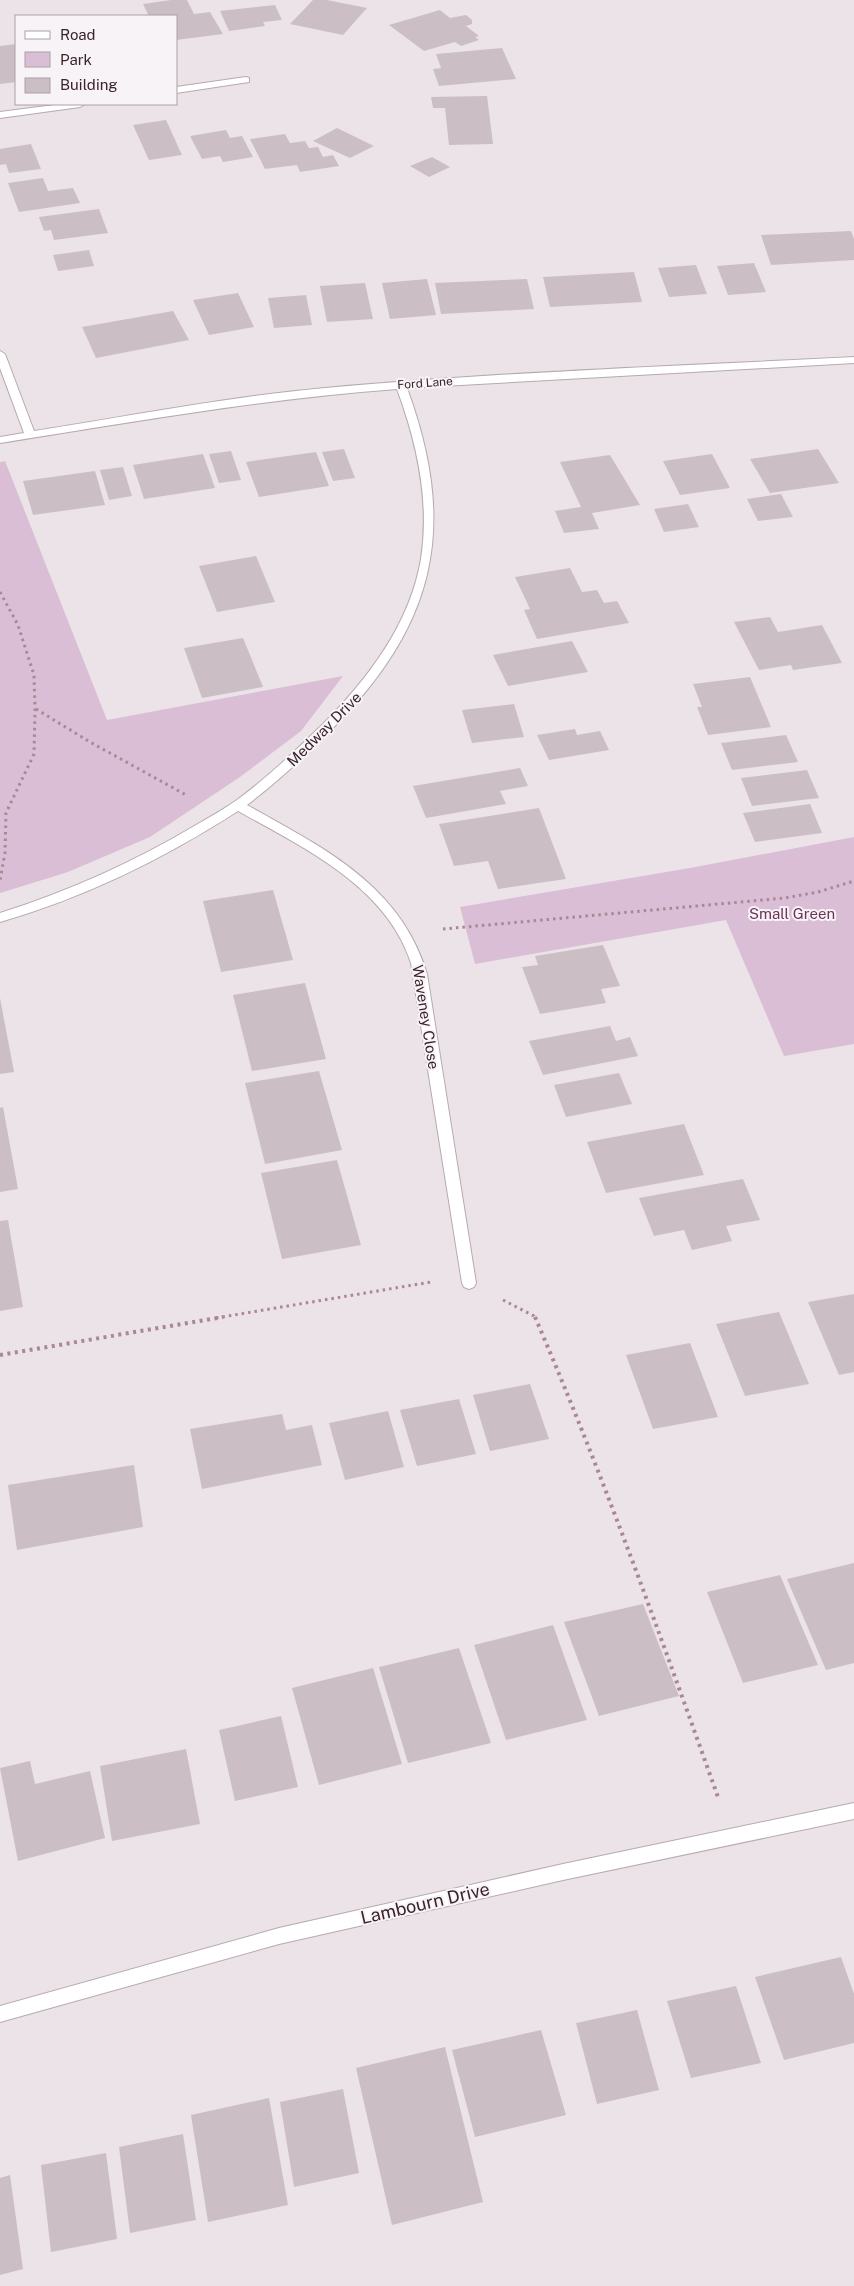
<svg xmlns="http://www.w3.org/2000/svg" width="854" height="2286" font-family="'Public Sans',sans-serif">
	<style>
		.green { fill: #dabed5 }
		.building { fill: #cbbfc5 }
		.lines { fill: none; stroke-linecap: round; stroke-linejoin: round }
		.minor-casing { stroke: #b6aaaf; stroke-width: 2 }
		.tertiary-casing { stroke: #b6aaaf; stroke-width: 2 }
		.path-far1 { stroke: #ab8796; stroke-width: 3; stroke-dasharray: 2.5 4; stroke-linecap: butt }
		.path { stroke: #ab8796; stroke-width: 4; stroke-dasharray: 3 4.5; stroke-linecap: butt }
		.minor { fill: #fff; fill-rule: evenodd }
		.tertiary { fill: #fff; fill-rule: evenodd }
		.labels { text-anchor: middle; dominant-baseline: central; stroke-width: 4; stroke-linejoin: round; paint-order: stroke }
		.far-street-label { font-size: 12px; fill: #3a242c; stroke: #f8f3f6 }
		.street-label { font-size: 15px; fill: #3a242c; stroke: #f8f3f6 }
		.park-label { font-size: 15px; fill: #6c335c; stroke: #f8f3f6 }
		.near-street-label { font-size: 18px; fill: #3a242c; stroke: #f8f3f6 }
	</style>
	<rect width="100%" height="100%" fill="#ebe3e7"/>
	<path class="green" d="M5,461L107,720L343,676L301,731L240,777L150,837L68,872L0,893V462Z
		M854,837V1044L784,1056L726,920L475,964L460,907L690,868Z"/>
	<path class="building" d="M171,0H187L194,14L210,12L223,34L176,40V16H149L143,4Z
		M313,0H327L367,8L343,35L290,24Z
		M275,5L282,20L263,22L265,26L229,31L220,11Z
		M440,10L450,18L466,15L472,20V24L466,26L479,36L475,37L479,40L461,46L455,42L424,51L389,25Z
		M16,44V82L0,84V46Z
		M502,48L516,79L439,86L433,69L441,68L436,54Z
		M487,96L493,144L449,145L445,108H433L431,97Z
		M166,120L182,155L149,160L133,125Z
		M337,128L374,146L350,158L313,141Z
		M226,130L230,138L242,136L253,157L223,162L220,156L202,159L190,136Z
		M285,134L290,143L305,141L309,148L318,147L323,157L333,155L339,166L300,172L297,165L265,169L250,139Z
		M31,144L41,169L9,173L6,164L0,165V149Z
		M432,157L450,167L429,177L410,166Z
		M43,178L48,191L73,188L80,203L19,212L8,183Z
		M99,209L108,233L54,240L51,230L44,231L39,217Z
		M851,231L854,239V260L771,265L761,235Z
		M89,250L94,266L58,271L53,255Z
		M754,263L766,292L728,295L717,266Z
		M696,265L707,294L669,297L658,268Z
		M634,272L642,302L550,307L543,277Z
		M427,279L436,315L390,319L382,283Z
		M527,279L534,309L441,314L435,283Z
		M365,283L373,319L327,322L320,286Z
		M238,293L254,327L209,335L193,300Z
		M306,295L312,325L274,328L268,298Z
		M173,311L189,340L96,358L82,327Z
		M344,449L355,478L333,481L322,452Z
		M818,449L839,483L770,493L750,459Z
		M231,451L241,480L219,483L209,454Z
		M316,452L329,486L259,497L246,462Z
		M203,454L215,488L144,499L133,465Z
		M712,454L730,488L680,495L663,461Z
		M610,455L640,505L592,513L599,529L564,533L555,511L581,507L560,462Z
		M123,467L132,496L109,500L100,470Z
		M95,471L105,505L33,515L23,481Z
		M781,494L793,517L758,521L747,499Z
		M688,504L699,527L664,532L654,509Z
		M256,556L275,602L217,612L199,566Z
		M570,568L582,592L597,590L604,603L617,601L629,623L537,639L524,610L530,609L515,577Z
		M770,617L778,632L822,625L842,663L793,670L791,665L759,670L734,622Z
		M243,638L263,687L202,698L184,648Z
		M572,641L588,672L508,686L493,655Z
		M750,677L771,727L708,735L697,707H702L693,684Z
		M514,704L524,737L472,743L462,710Z
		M575,729L577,735L600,731L609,750L549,760L537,735Z
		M786,735L798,762L732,770L721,743Z
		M520,768L528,786L500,791L506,804L426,818L413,786Z
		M807,770L819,798L752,806L741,778Z
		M810,804L822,833L755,842L743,813Z
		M539,808L566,879L498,889L488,861L454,866L439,824Z
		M273,890L293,960L221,972L203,901Z
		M603,945L620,986L601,989L606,1003L540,1014L522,967L538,965L535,956Z
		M305,983L326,1059L252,1071L233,995Z
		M0,998L14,1072L0,1074Z
		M610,1026L616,1041L630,1037L638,1056L543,1075L529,1041Z
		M319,1071L342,1150L265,1164L245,1083Z
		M619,1073L632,1104L566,1117L554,1085Z
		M3,1107L18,1189L0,1192V1108Z
		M684,1124L704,1175L606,1193L587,1142Z
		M337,1160L361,1245L282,1259L261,1173Z
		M743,1179L760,1220L726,1226L732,1241L692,1250L684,1230L654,1236L639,1198Z
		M8,1220L23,1307L0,1311V1221Z
		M854,1294V1372L839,1375L808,1302Z
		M779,1312L809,1384L745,1396L716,1324Z
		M690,1343L718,1417L653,1429L626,1355Z
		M530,1384L549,1439L490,1451L473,1395Z
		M459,1399L476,1454L417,1466L400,1410Z
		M388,1411L404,1467L345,1480L329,1423Z
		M282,1414L286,1430L312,1425L322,1465L202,1489L190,1429Z
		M134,1465L143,1527L17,1550L8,1485Z
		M854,1563V1663L826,1670L787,1579Z
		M780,1575L818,1665L743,1683L707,1592Z
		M643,1604L679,1696L599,1716L564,1622Z
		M553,1625L587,1720L506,1740L474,1645Z
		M459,1648L491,1743L408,1763L379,1667Z
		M373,1668L402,1764L319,1785L292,1688Z
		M281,1716L298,1787L235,1801L219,1730Z
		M186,1749L200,1824L112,1841L100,1766Z
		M30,1761L35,1784L90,1771L105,1838L18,1861L0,1768Z
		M841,1957L854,1994V2043L784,2060L755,1977Z
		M736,1986L761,2063L691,2078L667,2001Z
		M637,2010L659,2090L597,2104L576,2023Z
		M541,2030L566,2115L475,2137L452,2050Z
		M445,2047L483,2202L392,2225L356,2068Z
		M343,2089L359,2173L294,2187L280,2102Z
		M269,2098L288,2205L208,2222L191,2115Z
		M183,2134L196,2220L130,2233L119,2147Z
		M106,2153L117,2239L51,2252L41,2165Z
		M10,2175L23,2269L0,2275V2178Z"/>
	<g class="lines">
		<g class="minor-casing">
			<path id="minor" d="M246,77L249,78V82L176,93V87Z
				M62,104H85L80,107L0,118V112Z
				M0,351L5,354L34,431C131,416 227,397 325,388C500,372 678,366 854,357V363L407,388C459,530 435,626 329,732C303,758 276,783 247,805C322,847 401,885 427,974L476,1283L474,1287L469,1289L464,1287L462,1283L411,963C386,886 304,848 238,811C165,858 84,898 0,922V913C69,891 134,862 196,825C210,817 224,809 237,800C268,777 295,751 322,725C368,679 410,624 421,559C430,501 417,443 397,389C263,399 132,422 0,443V437L24,433L0,368Z"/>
		</g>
		<g class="tertiary-casing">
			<path id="tertiary" d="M854,1803V1819L563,1880L279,1944L0,2022V2006L279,1928L563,1864Z"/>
		</g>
		<path class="path-far1" d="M0,592L18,625L34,675L35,709L34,754L6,813L5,853L0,880
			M36,709L90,742L186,795
			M443,929L785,898L818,892L854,881
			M503,1300L534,1316L535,1318
			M216,1318L431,1282"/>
		<path class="path" d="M535,1317C603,1475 661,1637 719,1800
			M0,1355L223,1317"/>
		<use href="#minor" class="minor"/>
		<use href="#tertiary" class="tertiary"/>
	</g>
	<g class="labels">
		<g class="far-street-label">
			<text transform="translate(425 383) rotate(-4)">Ford Lane</text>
		</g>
		<g class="street-label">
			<text transform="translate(324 729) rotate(-45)">Medway Drive</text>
			<text transform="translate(426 1017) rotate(81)">Waveney Close</text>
		</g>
		<g class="park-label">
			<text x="792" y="913">Small Green</text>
		</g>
		<g class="near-street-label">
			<text transform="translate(425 1903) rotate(-13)">Lambourn Drive</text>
		</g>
	</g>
	<rect x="15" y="15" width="162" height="90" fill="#f8f3f6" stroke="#aca0a5"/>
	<rect x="25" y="31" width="25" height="8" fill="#ffffff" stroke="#aca0a5"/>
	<text x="60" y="40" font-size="15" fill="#3a242c">Road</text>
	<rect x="25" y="52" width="25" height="15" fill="#dabed5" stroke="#aca0a5"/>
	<text x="60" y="65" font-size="15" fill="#3a242c">Park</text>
	<rect x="25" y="78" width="25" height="15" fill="#cbbfc5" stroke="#aca0a5"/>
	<text x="60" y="90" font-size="15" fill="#3a242c">Building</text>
</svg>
